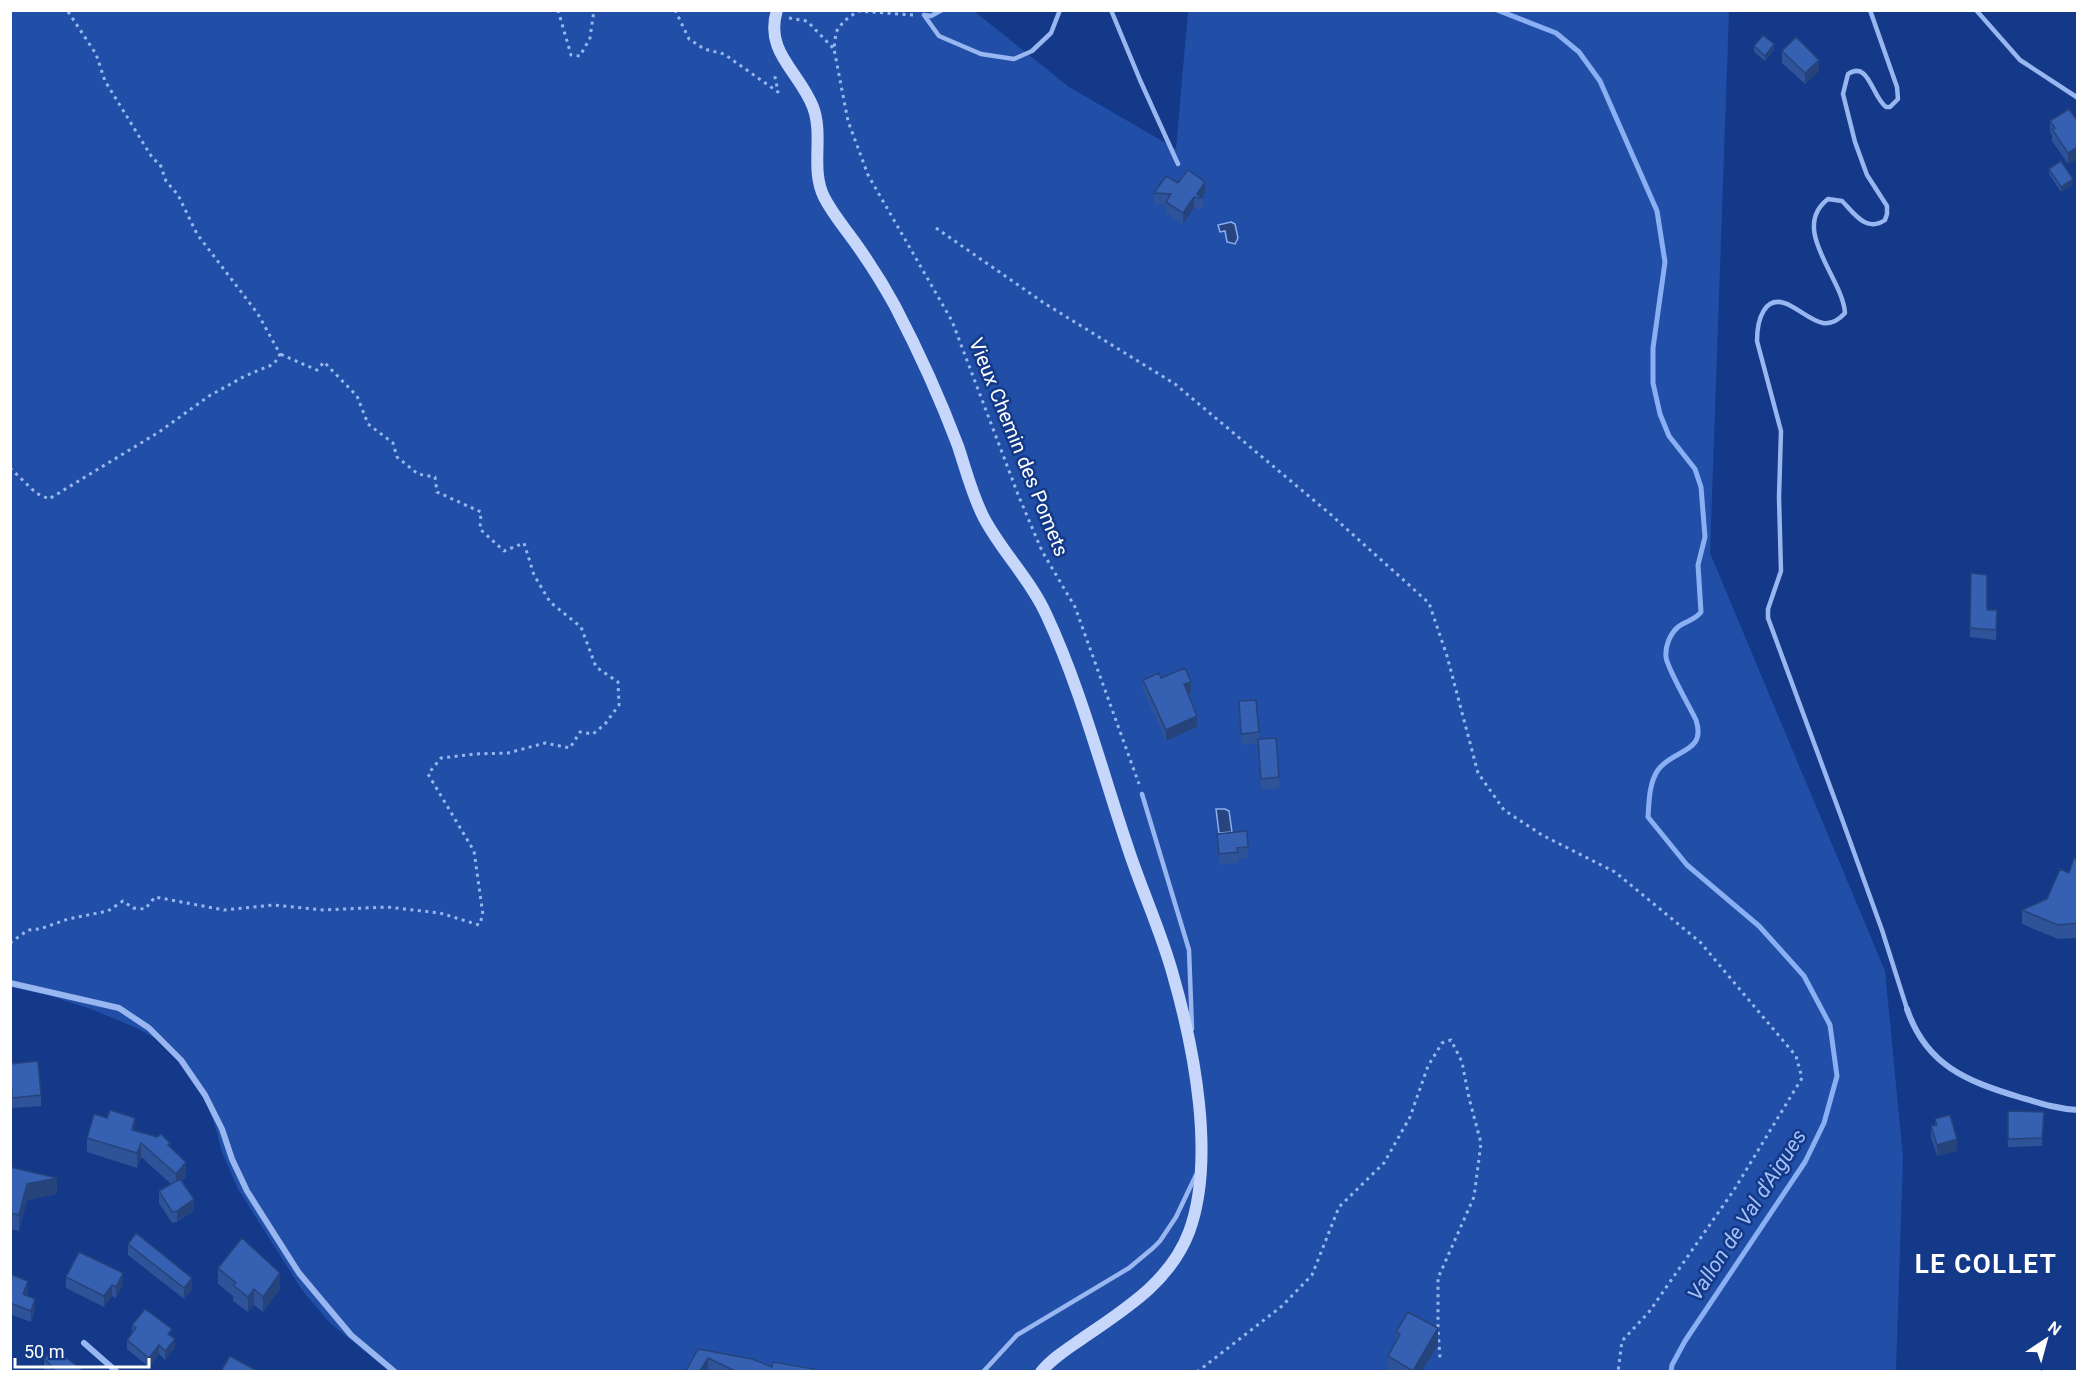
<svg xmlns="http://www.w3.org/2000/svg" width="2088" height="1382" font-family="Roboto,sans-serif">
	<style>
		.green { fill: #214fa7 }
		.water { fill: #27447f; stroke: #8aaff3; stroke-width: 1.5 }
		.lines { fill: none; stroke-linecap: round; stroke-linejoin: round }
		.stream { stroke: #8aaff3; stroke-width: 5 }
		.path { stroke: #98b6f0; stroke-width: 3; stroke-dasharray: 3 4.5; stroke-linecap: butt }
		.lane { stroke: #98b6f0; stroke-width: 4.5 }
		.street { stroke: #98b6f0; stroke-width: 6 }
		.secondary { stroke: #c6d7fb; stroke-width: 12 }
		.wall { fill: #2e5398 }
		.shaded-wall { fill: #26437c }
		.building { fill: #3660b1; stroke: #26437c; stroke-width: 1.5 }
		.labels { text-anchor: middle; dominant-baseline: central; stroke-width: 5; stroke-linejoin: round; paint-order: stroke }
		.street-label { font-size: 20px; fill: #fff; stroke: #133988 }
		.water-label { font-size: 21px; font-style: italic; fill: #a4c1f7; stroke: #133988 }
		.district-label { font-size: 26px; font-weight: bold; letter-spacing: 1.5px; fill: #fff; stroke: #133988 }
	</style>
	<rect width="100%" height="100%" fill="#133988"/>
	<path class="green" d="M11,11H974L1069,87L1176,149L1188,11H1729L1710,553L1885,971L1903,1157L1896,1371H389L330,1323L302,1290L238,1189L222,1152L215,1126L203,1094L184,1067L158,1040L137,1028L91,1009L47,995L11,987Z"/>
	<path class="water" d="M1231,222L1235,224L1238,238L1235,244L1227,242L1225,231L1220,232L1218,225Z
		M1216,809H1225L1229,811L1232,832L1219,833Z"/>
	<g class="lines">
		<path class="stream" d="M1497,10L1556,33L1579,52L1600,81L1657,211L1665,262L1653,348V383L1660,414L1669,436L1695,469L1701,487L1705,537L1698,565L1701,612C1695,620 1686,621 1678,627C1670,634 1665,646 1666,657C1667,668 1690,707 1696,720C1707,753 1673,749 1658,770C1649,783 1649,802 1648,817L1687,865L1759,926L1804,976L1830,1025L1837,1076L1824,1123L1805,1162L1685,1341L1672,1365L1671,1372"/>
		<path class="path" d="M558,10L571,55L580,56L590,38L594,10
			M675,10L689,39L704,49L724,54L778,92L774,72
			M913,15L858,11L844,21L836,32L834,49L848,121L868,175L952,321L1019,497L1042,551L1075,607L1139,784
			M789,18L807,21L834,49
			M936,228L1044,303L1175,384L1329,513L1429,603L1447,656L1478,773L1504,810L1542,835L1615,872L1700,942L1796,1056L1802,1078L1734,1190L1649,1312L1622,1341L1618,1372
			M10,468L36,493L49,499L159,432L209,396L245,376L274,364L280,354L258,314L197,234L178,195L166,181L160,164L153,159L105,81L96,54L67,10
			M10,943L28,930L40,929L68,919L108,911L123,901L133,908L145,909L155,897L224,910L274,905L323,910L387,907L440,913L479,925L483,915L474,851L428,774L441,758L475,754L508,753L545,743L570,748L580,732L593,734L605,724L619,705L618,682L596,667L581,627L550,602L534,575L524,543L504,551L480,529L481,512L437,492L435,477L418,474L397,457L393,443L368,424L357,396L324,362L317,370L280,354
			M1197,1372L1282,1306L1312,1275L1339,1207L1384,1163L1410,1117L1428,1066L1442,1043L1451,1040L1462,1062L1469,1098L1481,1143L1474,1197L1438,1278V1329L1440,1358"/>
		<path class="lane" d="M1111,10L1140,80L1178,164
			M1870,10L1897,87L1898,99L1890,107H1886C1872,97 1869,60 1848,74L1843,94L1855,142L1867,175L1887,206V214L1885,220C1866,233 1854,213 1842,201L1828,199C1789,229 1843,278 1845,313C1825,335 1810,316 1791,306C1764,291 1757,321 1757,341L1781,431L1779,497L1781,571L1768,609V618L1842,819L1882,930L1907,1009
			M1976,10L2020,60L2078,98
			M924,15L939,36L981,54L1014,59L1032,51L1051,33L1060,10
			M924,15L931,16L942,10
			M1142,794L1189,950L1192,1029
			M983,1372L1017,1335L1129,1268L1153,1248L1160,1241L1176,1217L1196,1175"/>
		<path class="street" d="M10,983L119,1008L149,1028L181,1060L205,1095L222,1129L232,1159L247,1191L299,1273L351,1335L395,1372
			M1907,1009C1926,1065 1966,1081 2019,1097C2039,1103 2057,1109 2078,1110
			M84,1343L117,1372"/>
		<path class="secondary" d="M777,10C764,52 799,71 813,107C824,136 810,169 824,197C832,213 844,227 854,241C869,262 883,284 895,306C919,352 940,398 958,446C966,470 972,495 984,518C1002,552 1030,579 1046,614C1081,689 1101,768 1127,845C1141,889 1161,931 1173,975C1194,1048 1216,1159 1189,1232C1170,1282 1125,1309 1083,1338C1069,1348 1052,1358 1041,1372"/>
	</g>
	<path class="wall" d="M1754,46L1774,50L1765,61L1754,52Z
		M1782,51L1819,71L1805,84L1782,63Z
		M2050,121L2078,122V158L2068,164L2052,141V135L2050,132Z
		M2049,169L2073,185L2061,192L2049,174Z
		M1178,183L1205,193L1202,197L1203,198V209L1194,208L1183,224L1166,213V205L1154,204V193Z
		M1971,573L1987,610H1997L1996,640L1970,637Z
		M1161,678L1191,693L1188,694L1197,727L1166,741L1143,691V680Z
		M1239,701L1259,732V739L1279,777V788L1261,790L1258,744L1241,745Z
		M1217,834L1248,847V858L1238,859V863L1219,865Z
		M2078,860V938L2058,939L2022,924V910L2047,899L2069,873Z
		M10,1064L41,1095V1106L12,1108L10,1092Z
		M2008,1111L2044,1120L2042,1146L2008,1147Z
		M1935,1119L1957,1151L1937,1156L1931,1137V1126L1935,1125Z
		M135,1130L157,1137L170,1147L186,1176L182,1181L194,1211L177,1222L172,1223L159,1203V1191L171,1184L141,1157L137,1168L87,1152V1138Z
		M10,1167L57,1194L27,1200L19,1231L10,1229Z
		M128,1244L192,1289L184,1299L128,1255Z
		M218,1268L280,1289L263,1312L254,1305L248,1312L233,1301V1296L218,1284Z
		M10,1274L28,1293L27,1295L35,1310L31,1322L10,1314Z
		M66,1277L123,1284L116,1298L112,1296L104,1307L66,1288Z
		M132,1325L172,1337L175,1348L165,1360L159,1354L149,1367L127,1349V1340L132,1333Z
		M1396,1332L1438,1345L1422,1371H1388V1356L1396,1341Z
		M698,1349L772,1367L814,1371H713L708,1369Z
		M44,1359L84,1371H44Z"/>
	<path class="shaded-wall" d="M1774,44V50L1765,61V56Z
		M1819,60V71L1805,84V73Z
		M2078,147V158L2068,164V153Z
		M2073,179V185L2061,192V187Z
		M1205,182V193L1202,198L1197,194Z
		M1194,197V208L1183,224V213Z
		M1191,682V693L1184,696V684Z
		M1197,716V727L1166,741V730Z
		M135,1118V1133L132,1130Z
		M1957,1139V1151L1937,1156V1145Z
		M141,1143V1157L137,1168V1153Z
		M186,1162V1176L176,1188V1174Z
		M57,1178V1194L27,1200L19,1231V1215L27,1184Z
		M194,1199V1211L177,1222V1211Z
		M123,1273V1284L116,1298V1287Z
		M280,1273V1289L263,1312V1297Z
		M192,1278V1289L184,1299V1288Z
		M28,1281V1293L23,1305V1294Z
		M112,1285V1296L104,1307V1296Z
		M254,1289V1305L248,1312V1297Z
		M35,1299V1310L31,1322V1311Z
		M1438,1328V1345L1422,1371H1413Z
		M175,1339V1348L165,1360V1351Z
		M159,1345V1354L149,1367V1358Z
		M708,1358V1369L707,1371H700Z"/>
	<path class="building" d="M1763,35L1774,44L1765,56L1754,46Z
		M1796,37L1819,60L1805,73L1782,51Z
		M2069,109L2078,122V147L2068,153L2052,129L2055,128L2050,121Z
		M2061,161L2073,179L2061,187L2049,169Z
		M1188,170L1205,182L1197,194L1203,198L1194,197L1183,213L1166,202L1171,194L1154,193L1166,176L1178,183Z
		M1971,573L1987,575V610H1997L1996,630L1970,628Z
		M1185,668L1191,682L1184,684L1197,716L1166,730L1143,680L1159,673L1161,678Z
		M1256,700L1259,732L1241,734L1239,701Z
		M1276,738L1279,777L1261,779L1258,739Z
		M1247,831L1248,847L1237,848L1238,852L1219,854L1217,834Z
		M2074,858L2078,860V923L2058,925L2022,910L2047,899L2060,869L2069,873Z
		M38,1061L41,1095L12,1098L10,1064Z
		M110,1110L135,1118L132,1130L157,1137L161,1134L170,1143L168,1145L186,1162L176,1174L141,1143L137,1153L87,1138L94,1114L107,1118Z
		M2008,1111L2044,1112L2042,1138L2008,1139Z
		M1950,1115L1957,1139L1937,1145L1931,1126L1937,1125L1935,1119Z
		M10,1167L57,1178L27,1184L19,1215L10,1213Z
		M180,1179L194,1199L177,1211L172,1212L159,1191Z
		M136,1233L192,1278L184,1288L128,1244Z
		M242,1238L280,1273L263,1297L254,1289L248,1297L233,1285L236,1283L218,1268Z
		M79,1252L123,1273L116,1287L112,1285L104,1296L66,1277Z
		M10,1274L28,1281L23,1294L35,1299L31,1311L10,1303Z
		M145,1309L172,1329L168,1334L175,1339L165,1351L159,1345L149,1358L127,1340L136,1328L132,1325Z
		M1408,1312L1438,1328L1413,1371L1388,1356L1400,1334L1396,1332Z
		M53,1348L84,1371H56L50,1367L51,1365L44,1359Z
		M698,1349L752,1359L772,1367L773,1362L814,1369L813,1371H735L708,1358L700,1371H686Z
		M230,1356L257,1371H221Z"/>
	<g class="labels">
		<g class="street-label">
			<text transform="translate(1019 447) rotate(68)">Vieux Chemin des Pomets</text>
		</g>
		<g class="water-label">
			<text transform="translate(1747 1215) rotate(-57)">Vallon de Val d'Aigues</text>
		</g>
		<g class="district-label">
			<text x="1986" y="1264">LE COLLET</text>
		</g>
	</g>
	<rect width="2088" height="1382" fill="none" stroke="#ffffff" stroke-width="24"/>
	<g transform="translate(2046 1340) rotate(36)" stroke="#133988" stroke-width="4.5" paint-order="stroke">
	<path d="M0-4.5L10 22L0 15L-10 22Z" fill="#ffffff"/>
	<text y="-9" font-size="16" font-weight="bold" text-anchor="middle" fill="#ffffff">N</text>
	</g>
	<path d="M15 1358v9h134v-9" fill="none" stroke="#ffffff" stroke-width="3"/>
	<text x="24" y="1358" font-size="18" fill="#ffffff" stroke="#133988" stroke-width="4.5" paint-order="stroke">50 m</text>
</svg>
